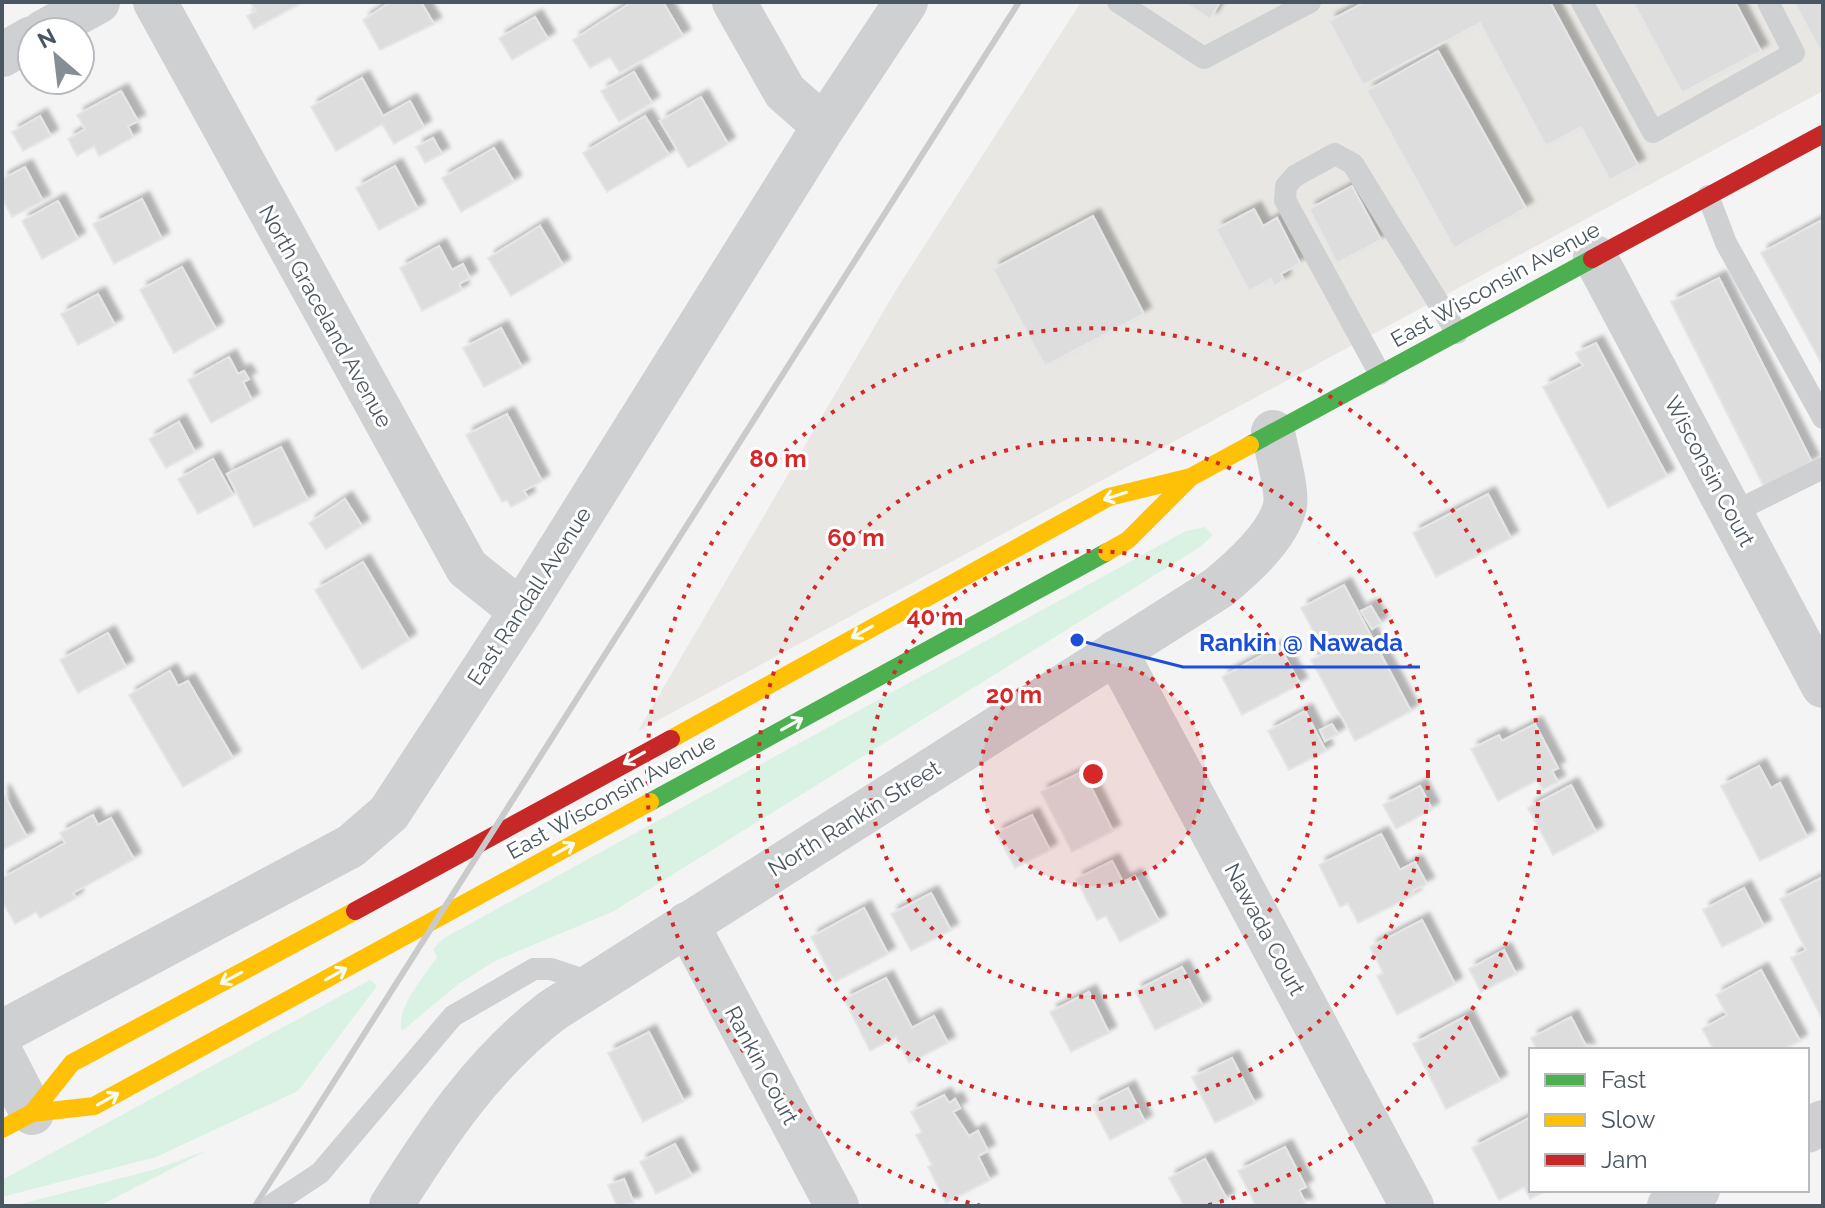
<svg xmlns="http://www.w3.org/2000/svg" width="1825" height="1208" font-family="Raleway,sans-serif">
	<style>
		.commercial { fill: #e8e7e3 }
		.green { fill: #d9f2e3 }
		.building { fill: #ddddde; stroke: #e5e6e7; stroke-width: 2; filter: url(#shadow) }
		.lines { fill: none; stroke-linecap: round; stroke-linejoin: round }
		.lane { stroke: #ced0d2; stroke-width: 22 }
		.street { stroke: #ced0d2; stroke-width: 44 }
		.fast { stroke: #4caf50; stroke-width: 18 }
		.slow { stroke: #ffc107; stroke-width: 18 }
		.jam { stroke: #c62828; stroke-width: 18 }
		.rail { stroke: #c9cacc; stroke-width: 6 }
		.oneway { stroke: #f6fbf6 }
		.ring { fill: none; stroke: #d62828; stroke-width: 4; stroke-dasharray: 4 8 }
		.labels { text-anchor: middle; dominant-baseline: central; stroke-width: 6; stroke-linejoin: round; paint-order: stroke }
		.street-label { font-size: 22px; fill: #4a5661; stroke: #fff }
		.centre { fill: #d62828; stroke: #fff; stroke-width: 4 }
		.ring-label { font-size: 24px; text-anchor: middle; font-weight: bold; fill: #d62828; stroke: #fff; stroke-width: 6; stroke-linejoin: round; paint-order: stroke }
		.leader { fill: none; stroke: #1d4ed8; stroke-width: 3 }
		.callout-dot { fill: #1d4ed8; stroke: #fff; stroke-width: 3 }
		.callout-label { font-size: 24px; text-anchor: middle; font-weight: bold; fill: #1d4ed8; stroke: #fff; stroke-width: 6; stroke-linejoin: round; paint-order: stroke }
	</style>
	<defs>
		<filter id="shadow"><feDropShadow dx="7" dy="-7" stdDeviation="2" flood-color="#0004"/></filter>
	</defs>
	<rect width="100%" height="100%" fill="#f4f4f4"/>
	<path class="commercial" d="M1081,2H1823V91L638,731L896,290Z"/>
	<path class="green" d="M1205,527L1213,535L1200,547L614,911L495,961L457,985L402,1031C395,1008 425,976 437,957L433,949L444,938L1186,531Z
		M370,980L377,986L298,1091L156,1157L2,1197V1180Z
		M206,1151L99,1206H13L153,1170Z"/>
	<path class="building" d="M250,2H303L254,29L247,16L256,11Z
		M391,2H421L434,24L380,50L363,20Z
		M632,2H663L683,36L620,73L610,57L590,68L573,40Z
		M1184,2H1220L1210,19Z
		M1365,2H1550L1638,165L1610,180L1581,127L1546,146L1480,23L1363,85L1329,21Z
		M1633,2H1735L1761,51L1682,93Z
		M1794,2H1823V48L1820,50Z
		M535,17L548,39L512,60L499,38Z
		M1438,51L1526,208L1454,248L1367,91Z
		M634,72L652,103L619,122L601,91Z
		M362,78L383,116L410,101L424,127L394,144L382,124L336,151L311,107Z
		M121,91L138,121L128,126L133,137L99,156L94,146L77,156L68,139L85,129L77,115Z
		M701,97L728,144L688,168L660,121Z
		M40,116L51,136L23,151L12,132Z
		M645,116L669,155L607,192L583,153Z
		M433,138L442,154L425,163L416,147Z
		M494,148L514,182L461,212L442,178Z
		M395,166L418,209L379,230L356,188Z
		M25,167L43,201L12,217L2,198V179Z
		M1352,186L1381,240L1337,263L1309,209Z
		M142,199L162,239L114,264L93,224Z
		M58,201L78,239L42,259L22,221Z
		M1254,209L1263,226L1277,218L1300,263L1281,274L1284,280L1274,286L1271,279L1249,291L1216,229Z
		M1093,216L1144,314L1045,366L993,269Z
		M1820,221L1823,226V366L1761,253Z
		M540,226L563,265L511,296L488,258Z
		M439,246L452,270L463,264L470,278L459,284L462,290L422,311L400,268Z
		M182,267L216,329L174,353L140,290Z
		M1719,278L1812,462L1764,487L1671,302Z
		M98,294L115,325L78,345L61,314Z
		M501,328L522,367L484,387L463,348Z
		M1596,343L1667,476L1608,508L1543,387L1583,366L1576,353Z
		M229,357L238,374L244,371L249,379L243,382L252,400L211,423L188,380Z
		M507,414L542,481L524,491L528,498L511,507L507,500L502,502L466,435Z
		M179,422L195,452L166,468L149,439Z
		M281,447L308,500L254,527L227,474Z
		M213,459L233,495L198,514L178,479Z
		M1488,494L1511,538L1436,577L1413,533Z
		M345,499L362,526L326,549L309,523Z
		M363,562L409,640L362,669L315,590Z
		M1344,585L1411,711L1355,741L1311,660L1325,653L1301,608Z
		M1371,606L1381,623L1372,629L1361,611Z
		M108,633L126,667L78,693L60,660Z
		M1279,646L1300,684L1242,715L1222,677Z
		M170,671L178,686L188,681L233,758L183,787L129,695Z
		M1305,711L1326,751L1289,770L1268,731Z
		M1332,724L1338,734L1325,741L1320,730Z
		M1535,724L1558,768L1552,771L1558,782L1543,790L1537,780L1498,801L1471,749L1499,735L1502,741Z
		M1759,766L1771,788L1780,783L1807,837L1760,861L1721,786Z
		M1083,771L1113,831L1072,852L1041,792Z
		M1571,785L1596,832L1553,855L1528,808Z
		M1420,786L1432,809L1396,829L1383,805Z
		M2,791L27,837L2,850Z
		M93,815L98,825L111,818L134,859L73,893L76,898L40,918L36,912L15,924L2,901V878L65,843L60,833Z
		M1032,815L1050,850L1015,868L996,833Z
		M1381,834L1400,870L1415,862L1427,884L1412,891L1414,895L1358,923L1348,903L1340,907L1319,865Z
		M1112,861L1123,882L1135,876L1159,921L1120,942L1106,916L1097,920L1076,879Z
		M1823,877V1016L1821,1017L1791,958L1806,950L1780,899Z
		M1744,888L1764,926L1722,947L1703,910Z
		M931,893L951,930L911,951L891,914Z
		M864,908L888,954L835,982L811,937Z
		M1422,920L1455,984L1397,1015L1377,976L1383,973L1370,947Z
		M1504,950L1516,974L1481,992L1469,969Z
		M1182,967L1203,1006L1155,1030L1135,991Z
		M1761,970L1800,1041L1783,1050H1714L1702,1029L1727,1015L1716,995Z
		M886,978L912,1028L934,1016L948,1043L909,1063L896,1037L870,1051L844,999Z
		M1089,992L1109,1033L1071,1052L1050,1012Z
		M1466,1016L1500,1081L1446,1109L1413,1044Z
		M1571,1017L1588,1050H1537L1531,1038Z
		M649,1032L684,1101L643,1122L608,1053Z
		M1232,1058L1255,1103L1215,1123L1192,1077Z
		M1128,1088L1145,1122L1110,1140L1092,1106Z
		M944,1095L949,1103L955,1099L960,1108L953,1112L969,1136L978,1131L988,1151L978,1156L990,1180L946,1203L928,1167L932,1165L916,1135L922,1132L911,1112Z
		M1531,1117V1190L1545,1191L1530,1199L1524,1187L1499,1200L1472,1148Z
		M675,1144L692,1176L656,1194L640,1162Z
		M1285,1147L1306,1187L1299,1190L1306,1205L1256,1206L1238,1171Z
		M1205,1159L1227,1199L1214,1206H1184L1169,1178Z
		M624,1179L634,1203L617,1206L608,1185Z"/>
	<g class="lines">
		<path class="lane" d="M1118,2L1204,58L1310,2
			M1582,2L1653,132L1794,53L1768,2
			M1708,196L1726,243L1823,418
			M1380,374L1285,200L1286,186L1295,176L1335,154L1353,164L1457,333
			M1732,513L1823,468
			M270,1206L320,1173L453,1016L534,969H551L593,983"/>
		<path class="street" d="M155,2L467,568L521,611
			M734,2L785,92L824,126
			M43,32L98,2
			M2,55L32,38
			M1595,257L1823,686
			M1116,652L1412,1206
			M687,924L837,1206
			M2,1032L351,846L389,813L521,611L824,126L906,2
			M2,1055L32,1113
			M1807,1131L1823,1122
			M391,1206C437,1133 483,1063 553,1010L1218,588C1241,569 1278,537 1285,506C1288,490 1276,449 1273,432
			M1669,1206L1698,1190"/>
		<path class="fast" d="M1250,445L1592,259
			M650,802L1107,552"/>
		<path class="slow" d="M1107,552L1128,540L1191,477
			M671,739L1109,497L1191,477L1250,445
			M32,1113L94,1106L650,802
			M2,1129L32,1113L72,1063L355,911"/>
		<path class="jam" d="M1592,259L1823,134
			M355,911L671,739"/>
		<path class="rail" d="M255,1206L1019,2"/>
	</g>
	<defs><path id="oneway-shaft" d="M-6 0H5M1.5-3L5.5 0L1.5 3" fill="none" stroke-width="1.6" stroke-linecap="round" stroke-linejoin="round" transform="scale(2)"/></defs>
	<g class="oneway">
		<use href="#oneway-shaft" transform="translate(1115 496) rotate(162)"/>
		<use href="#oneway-shaft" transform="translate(862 632) rotate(151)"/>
		<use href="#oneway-shaft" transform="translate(792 724) rotate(-29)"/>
		<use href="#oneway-shaft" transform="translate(634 758) rotate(151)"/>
		<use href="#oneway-shaft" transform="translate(564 849) rotate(-29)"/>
		<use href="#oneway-shaft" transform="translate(336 974) rotate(-29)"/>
		<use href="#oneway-shaft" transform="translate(231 978) rotate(152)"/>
		<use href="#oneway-shaft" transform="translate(108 1099) rotate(-29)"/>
	</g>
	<circle cx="1093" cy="774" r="112" fill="#d62828" fill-opacity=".12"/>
	<g class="ring">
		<circle cx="1093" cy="774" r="112"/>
		<circle cx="1093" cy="774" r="223"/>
		<circle cx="1093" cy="774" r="335"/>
		<path d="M981 1206A446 446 0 1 1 1205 1206"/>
	</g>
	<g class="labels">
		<g class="street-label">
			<text transform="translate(1495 284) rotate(-29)">East Wisconsin Avenue</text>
			<text transform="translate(326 316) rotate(61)">North Graceland Avenue</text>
			<text transform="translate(1710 471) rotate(62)">Wisconsin Court</text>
			<text transform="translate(529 596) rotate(-57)">East Randall Avenue</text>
			<text transform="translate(611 796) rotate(-29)">East Wisconsin Avenue</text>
			<text transform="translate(854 818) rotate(-32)">North Rankin Street</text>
			<text transform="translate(1265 929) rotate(62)">Nawada Court</text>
			<text transform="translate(762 1065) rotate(62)">Rankin Court</text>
		</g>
	</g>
	<circle cx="1093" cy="774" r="12" class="centre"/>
	<g class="ring-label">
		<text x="778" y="467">80 m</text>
		<text x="856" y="546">60 m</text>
		<text x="935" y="625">40 m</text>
		<text x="1014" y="703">20 m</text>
	</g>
	<path class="leader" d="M1077 640L1183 667H1420"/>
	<circle class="callout-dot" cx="1077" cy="640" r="8"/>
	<g class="callout-label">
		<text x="1301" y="651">Rankin @ Nawada</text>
	</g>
	<rect width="1825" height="1208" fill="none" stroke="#4a5661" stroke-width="8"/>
	<rect x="1529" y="1048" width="280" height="144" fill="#ffffff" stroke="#b7bbc0" stroke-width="2"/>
	<rect x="1545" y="1074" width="40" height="12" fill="#4caf50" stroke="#b7bbc0" stroke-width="2"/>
	<text x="1601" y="1088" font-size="24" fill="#4a5661">Fast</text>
	<rect x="1545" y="1114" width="40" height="12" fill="#ffc107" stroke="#b7bbc0" stroke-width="2"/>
	<text x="1601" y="1128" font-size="24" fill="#4a5661">Slow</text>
	<rect x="1545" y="1154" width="40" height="12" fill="#c62828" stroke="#b7bbc0" stroke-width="2"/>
	<text x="1601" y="1168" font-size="24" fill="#4a5661">Jam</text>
	<g transform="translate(56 56) rotate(332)"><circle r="38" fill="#ffffff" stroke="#b7bbc0" stroke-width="2"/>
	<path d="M0-6L14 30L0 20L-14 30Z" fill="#868d94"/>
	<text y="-12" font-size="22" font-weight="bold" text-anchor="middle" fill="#4a5661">N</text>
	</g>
</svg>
